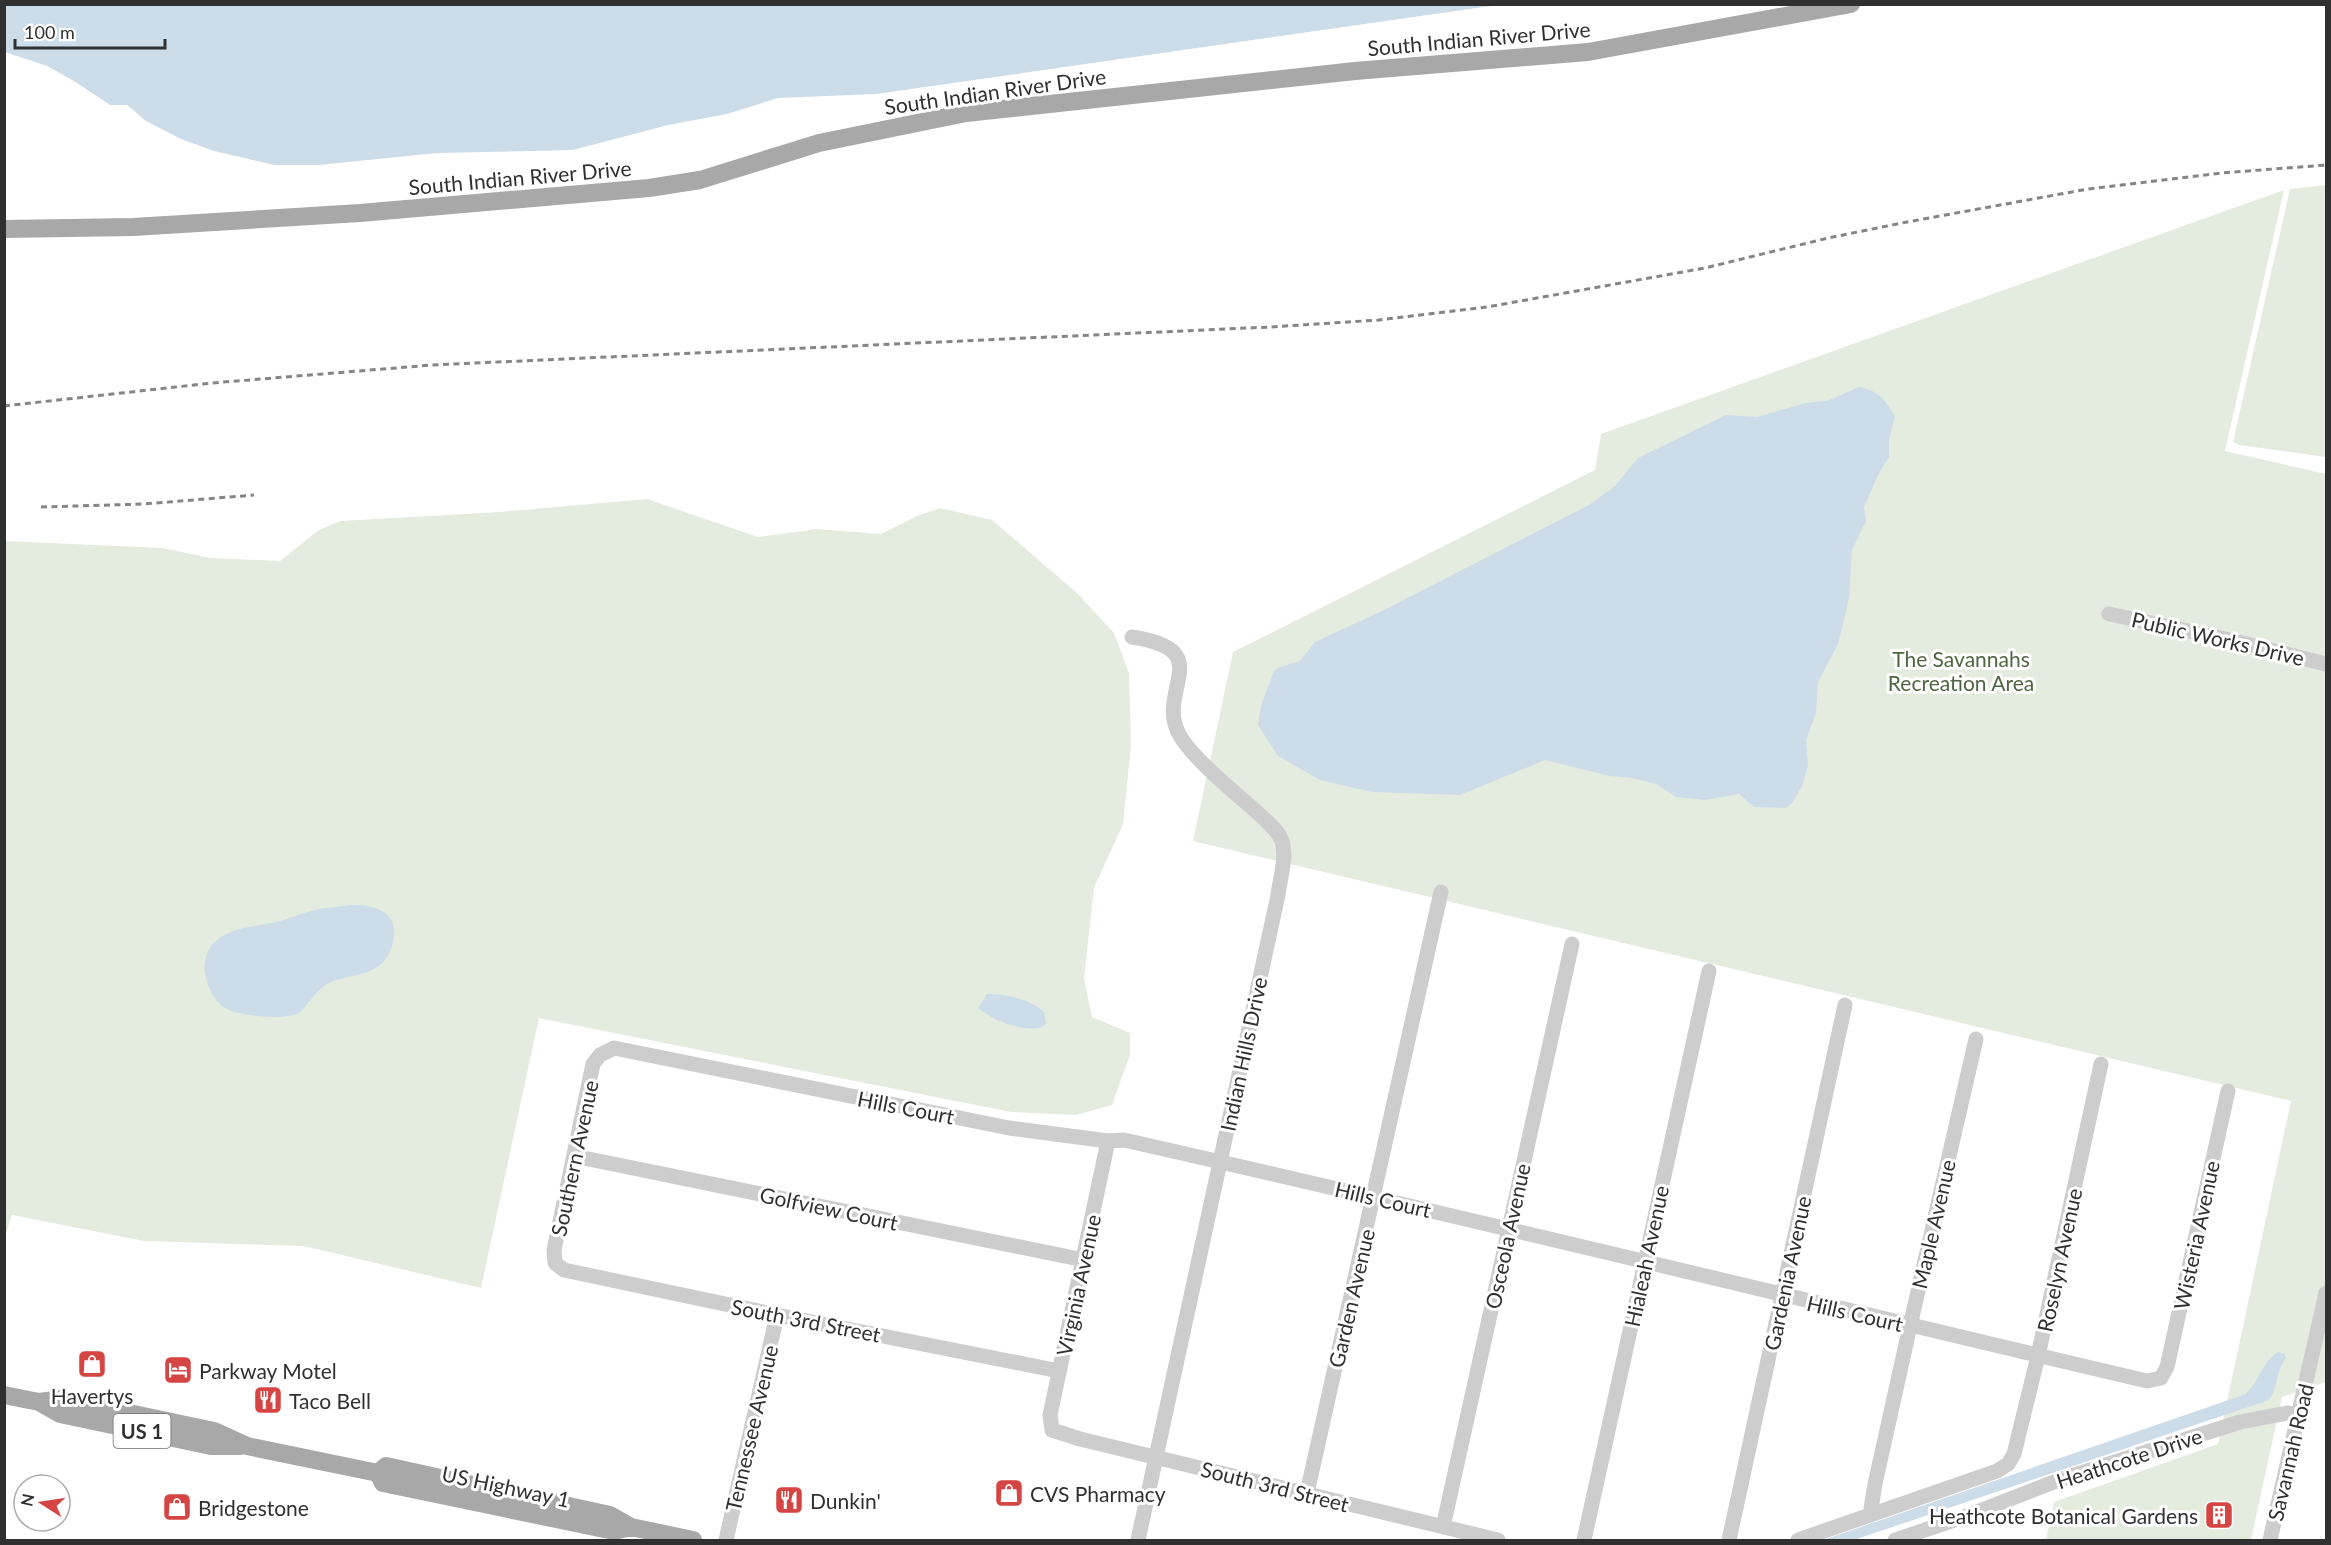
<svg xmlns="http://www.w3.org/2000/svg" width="2331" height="1545" font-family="Lato,sans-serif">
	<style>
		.green { fill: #e4ebdf }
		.water { fill: #cddce9 }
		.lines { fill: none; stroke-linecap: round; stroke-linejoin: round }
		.minor { stroke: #cdcdcd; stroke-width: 15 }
		.major { stroke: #a8a8a8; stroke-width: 18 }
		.rail { stroke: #858585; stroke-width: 3; stroke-dasharray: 6 4.5; stroke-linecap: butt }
		.labels { text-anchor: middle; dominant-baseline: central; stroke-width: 6; stroke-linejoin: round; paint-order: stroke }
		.shield { fill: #fff; stroke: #6e6e6e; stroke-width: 1.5 }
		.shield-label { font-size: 20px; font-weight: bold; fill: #303030 }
		.street-label { font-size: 21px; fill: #303030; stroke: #fff }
		.park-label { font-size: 21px; fill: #4f6741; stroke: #fff }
		.poi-label { font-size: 21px; fill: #303030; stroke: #fff; text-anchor: start }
	</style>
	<rect width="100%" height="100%" fill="#fff"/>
	<path class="green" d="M2326,185V457L2239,445L2233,442L2290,189Z
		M2284,190L2225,451L2326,474V1382L2282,1397L2251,1540H2046L2054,1502L2218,1444L2291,1101L1193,841L1233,652L1595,470L1601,434Z
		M647,499L758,537L817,529L881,534L917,516L940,508L992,520L1077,593L1114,633L1129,673L1131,745L1123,824L1094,888L1084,978L1092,1017L1130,1033V1055L1112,1105L1076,1115L1011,1112L539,1018L481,1288L304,1246L144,1241L12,1215L5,1236V541L162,548L211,558L280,561L319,530L340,521L500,512Z"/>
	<path class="water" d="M4,5L5,4L1498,5L876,94L778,98L727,114L668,125L573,150L437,153L319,165H274L214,151L181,139L146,121L127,105H110L74,81L47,66L5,52Z
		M1859,387C1879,391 1884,399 1895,416L1889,440V457L1879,473L1864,507L1866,521L1852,550L1849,598L1838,644L1818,682L1816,713L1806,740L1808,766L1802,786L1793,802L1786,808L1754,807L1739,794L1705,800L1676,797L1656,784L1632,778L1610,776L1545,760L1460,795L1372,792L1320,780L1278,756L1258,725L1261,706L1274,671L1280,667L1300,661L1315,642L1382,611L1589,505L1615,486L1638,458L1726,415L1757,417L1806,403L1827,401Z
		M351,905C375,905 400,911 393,942C391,950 387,960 380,965C365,977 345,975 329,983C316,989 311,1002 300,1012C289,1021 242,1016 229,1010C222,1007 217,1002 213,995C198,970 203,942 231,932C246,926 261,926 276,922C289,919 302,913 315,910C326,907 339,907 351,905Z
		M987,994C1004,993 1032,1000 1044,1012L1046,1023L1042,1027C1023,1033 992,1020 978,1008Z
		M2278,1352L2284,1354L2286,1358C2275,1373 2279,1386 2269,1400L1854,1540H1823L2246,1394C2260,1380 2262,1362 2278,1352Z"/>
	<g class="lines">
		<path class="minor" d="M2109,614L2235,641L2326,664
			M1132,637C1218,650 1157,689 1178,732C1189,756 1238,795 1258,813C1266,821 1278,830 1282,841C1287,858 1280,878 1278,895L1138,1540
			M1108,1141L1050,1415L1052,1430L1080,1439L1498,1540
			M574,1156L1084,1260
			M1059,1371L777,1315L564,1270L555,1263L554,1250L593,1064L600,1055L614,1048L1009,1128L1108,1141L1124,1140C1466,1217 1806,1301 2147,1381L2161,1378L2167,1367L2228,1091
			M1307,1493L1441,892
			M1870,1515L1875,1484L1910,1326L1976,1039
			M1443,1527L1572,944
			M726,1540L777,1315
			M1584,1540L1709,971
			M1729,1540L1845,1005
			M1798,1540L1997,1471L2008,1464L2014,1454L2038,1356L2101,1064
			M1895,1540L1964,1517L2059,1480L2240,1422L2287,1413L2299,1415
			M2270,1540L2326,1293"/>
		<path class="major" d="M4,229L133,227L360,213L649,188L700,180L819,143L966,113L1355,71L1588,52L1851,4
			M4,1395L39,1402L60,1414L211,1446H240
			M39,1402L63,1399L214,1431L247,1446L378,1473
			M378,1473L383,1483L614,1531L631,1527L693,1540
			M378,1473L386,1466L610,1515L631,1527"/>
		<path class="rail" d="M4,406L212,383L432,365L1270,327L1379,320L1487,307L1705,268L1828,238L1907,222L2088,189L2221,173L2326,165
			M41,507L144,504L254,495"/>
	</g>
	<defs>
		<g id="shop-square" transform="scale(1.5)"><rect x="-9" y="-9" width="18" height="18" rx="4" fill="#d54543" stroke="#fff"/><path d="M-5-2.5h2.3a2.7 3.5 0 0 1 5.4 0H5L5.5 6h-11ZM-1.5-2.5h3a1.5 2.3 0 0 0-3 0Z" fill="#fff"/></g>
		<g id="hotel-square" transform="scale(1.5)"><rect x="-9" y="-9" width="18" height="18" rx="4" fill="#d54543" stroke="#fff"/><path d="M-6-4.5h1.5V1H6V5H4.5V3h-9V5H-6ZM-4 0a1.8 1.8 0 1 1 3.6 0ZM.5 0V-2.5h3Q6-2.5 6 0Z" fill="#fff"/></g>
		<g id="restaurant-square" transform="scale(1.5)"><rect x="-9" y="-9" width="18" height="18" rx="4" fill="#d54543" stroke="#fff"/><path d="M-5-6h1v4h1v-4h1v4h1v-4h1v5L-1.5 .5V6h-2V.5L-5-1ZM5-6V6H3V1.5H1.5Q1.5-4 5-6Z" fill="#fff"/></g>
		<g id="building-square" transform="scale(1.5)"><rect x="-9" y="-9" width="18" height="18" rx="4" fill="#d54543" stroke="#fff"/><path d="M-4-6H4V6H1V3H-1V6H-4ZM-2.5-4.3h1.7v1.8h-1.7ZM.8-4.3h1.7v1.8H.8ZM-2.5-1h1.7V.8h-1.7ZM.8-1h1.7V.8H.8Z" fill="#fff"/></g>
	</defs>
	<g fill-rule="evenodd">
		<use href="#shop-square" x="92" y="1364"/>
		<use href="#hotel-square" x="178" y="1370"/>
		<use href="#restaurant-square" x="268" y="1400"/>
		<use href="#shop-square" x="1009" y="1493"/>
		<use href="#restaurant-square" x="789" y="1500"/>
		<use href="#shop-square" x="177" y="1507"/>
		<use href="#building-square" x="2219" y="1515"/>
	</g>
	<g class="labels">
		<rect class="shield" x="113.5" y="1414" width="57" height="34" rx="4.5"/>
		<g class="shield-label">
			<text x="142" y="1431">US 1</text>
		</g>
		<g class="street-label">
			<text transform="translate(1479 38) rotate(-5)">South Indian River Drive</text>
			<text transform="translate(995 91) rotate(-8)">South Indian River Drive</text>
			<text transform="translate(520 177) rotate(-5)">South Indian River Drive</text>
			<text transform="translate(2218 638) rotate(13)">Public Works Drive</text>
			<text transform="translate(1243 1054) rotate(-78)">Indian Hills Drive</text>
			<text transform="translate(906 1107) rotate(11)">Hills Court</text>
			<text transform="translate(574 1158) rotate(-78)">Southern Avenue</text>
			<text transform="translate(1383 1199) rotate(13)">Hills Court</text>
			<text transform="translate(829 1208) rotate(12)">Golfview Court</text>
			<text transform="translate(1933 1224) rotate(-77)">Maple Avenue</text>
			<text transform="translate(2196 1235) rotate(-78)">Wisteria Avenue</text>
			<text transform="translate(1507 1236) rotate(-78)">Osceola Avenue</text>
			<text transform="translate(1646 1256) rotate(-78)">Hialeah Avenue</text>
			<text transform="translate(2059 1260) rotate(-78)">Roselyn Avenue</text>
			<text transform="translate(1787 1273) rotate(-78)">Gardenia Avenue</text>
			<text transform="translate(1078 1285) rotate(-78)">Virginia Avenue</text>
			<text transform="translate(1351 1298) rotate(-77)">Garden Avenue</text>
			<text transform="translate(1855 1313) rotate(13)">Hills Court</text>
			<text transform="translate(806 1320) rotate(11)">South 3rd Street</text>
			<text transform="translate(751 1428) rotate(-77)">Tennessee Avenue</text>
			<text transform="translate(2290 1452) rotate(-77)">Savannah Road</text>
			<text transform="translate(2129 1458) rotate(-18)">Heathcote Drive</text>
			<text transform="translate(506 1486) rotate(12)">US Highway 1</text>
			<text transform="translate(1275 1486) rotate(14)">South 3rd Street</text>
		</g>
		<g class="park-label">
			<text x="1961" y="658">The Savannahs<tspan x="1961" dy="24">Recreation Area</tspan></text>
		</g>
		<g class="poi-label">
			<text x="199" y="1370">Parkway Motel</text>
			<text x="92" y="1395" text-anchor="middle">Havertys</text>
			<text x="289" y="1400">Taco Bell</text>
			<text x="1030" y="1493">CVS Pharmacy</text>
			<text x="810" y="1500">Dunkin'</text>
			<text x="198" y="1507">Bridgestone</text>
			<text x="2198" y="1515" text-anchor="end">Heathcote Botanical Gardens</text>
		</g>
	</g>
	<rect width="2331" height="1545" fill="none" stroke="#303030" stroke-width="12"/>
	<g transform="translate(42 1503) rotate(282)"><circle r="28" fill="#ffffff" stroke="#acacac" stroke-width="1.5"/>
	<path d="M0-4.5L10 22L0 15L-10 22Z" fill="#d54543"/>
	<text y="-9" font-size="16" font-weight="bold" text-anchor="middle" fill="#303030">N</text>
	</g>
	<path d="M15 39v9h150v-9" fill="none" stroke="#303030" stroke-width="3"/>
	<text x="24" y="39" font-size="18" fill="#303030" stroke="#ffffff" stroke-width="4.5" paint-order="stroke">100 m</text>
</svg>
